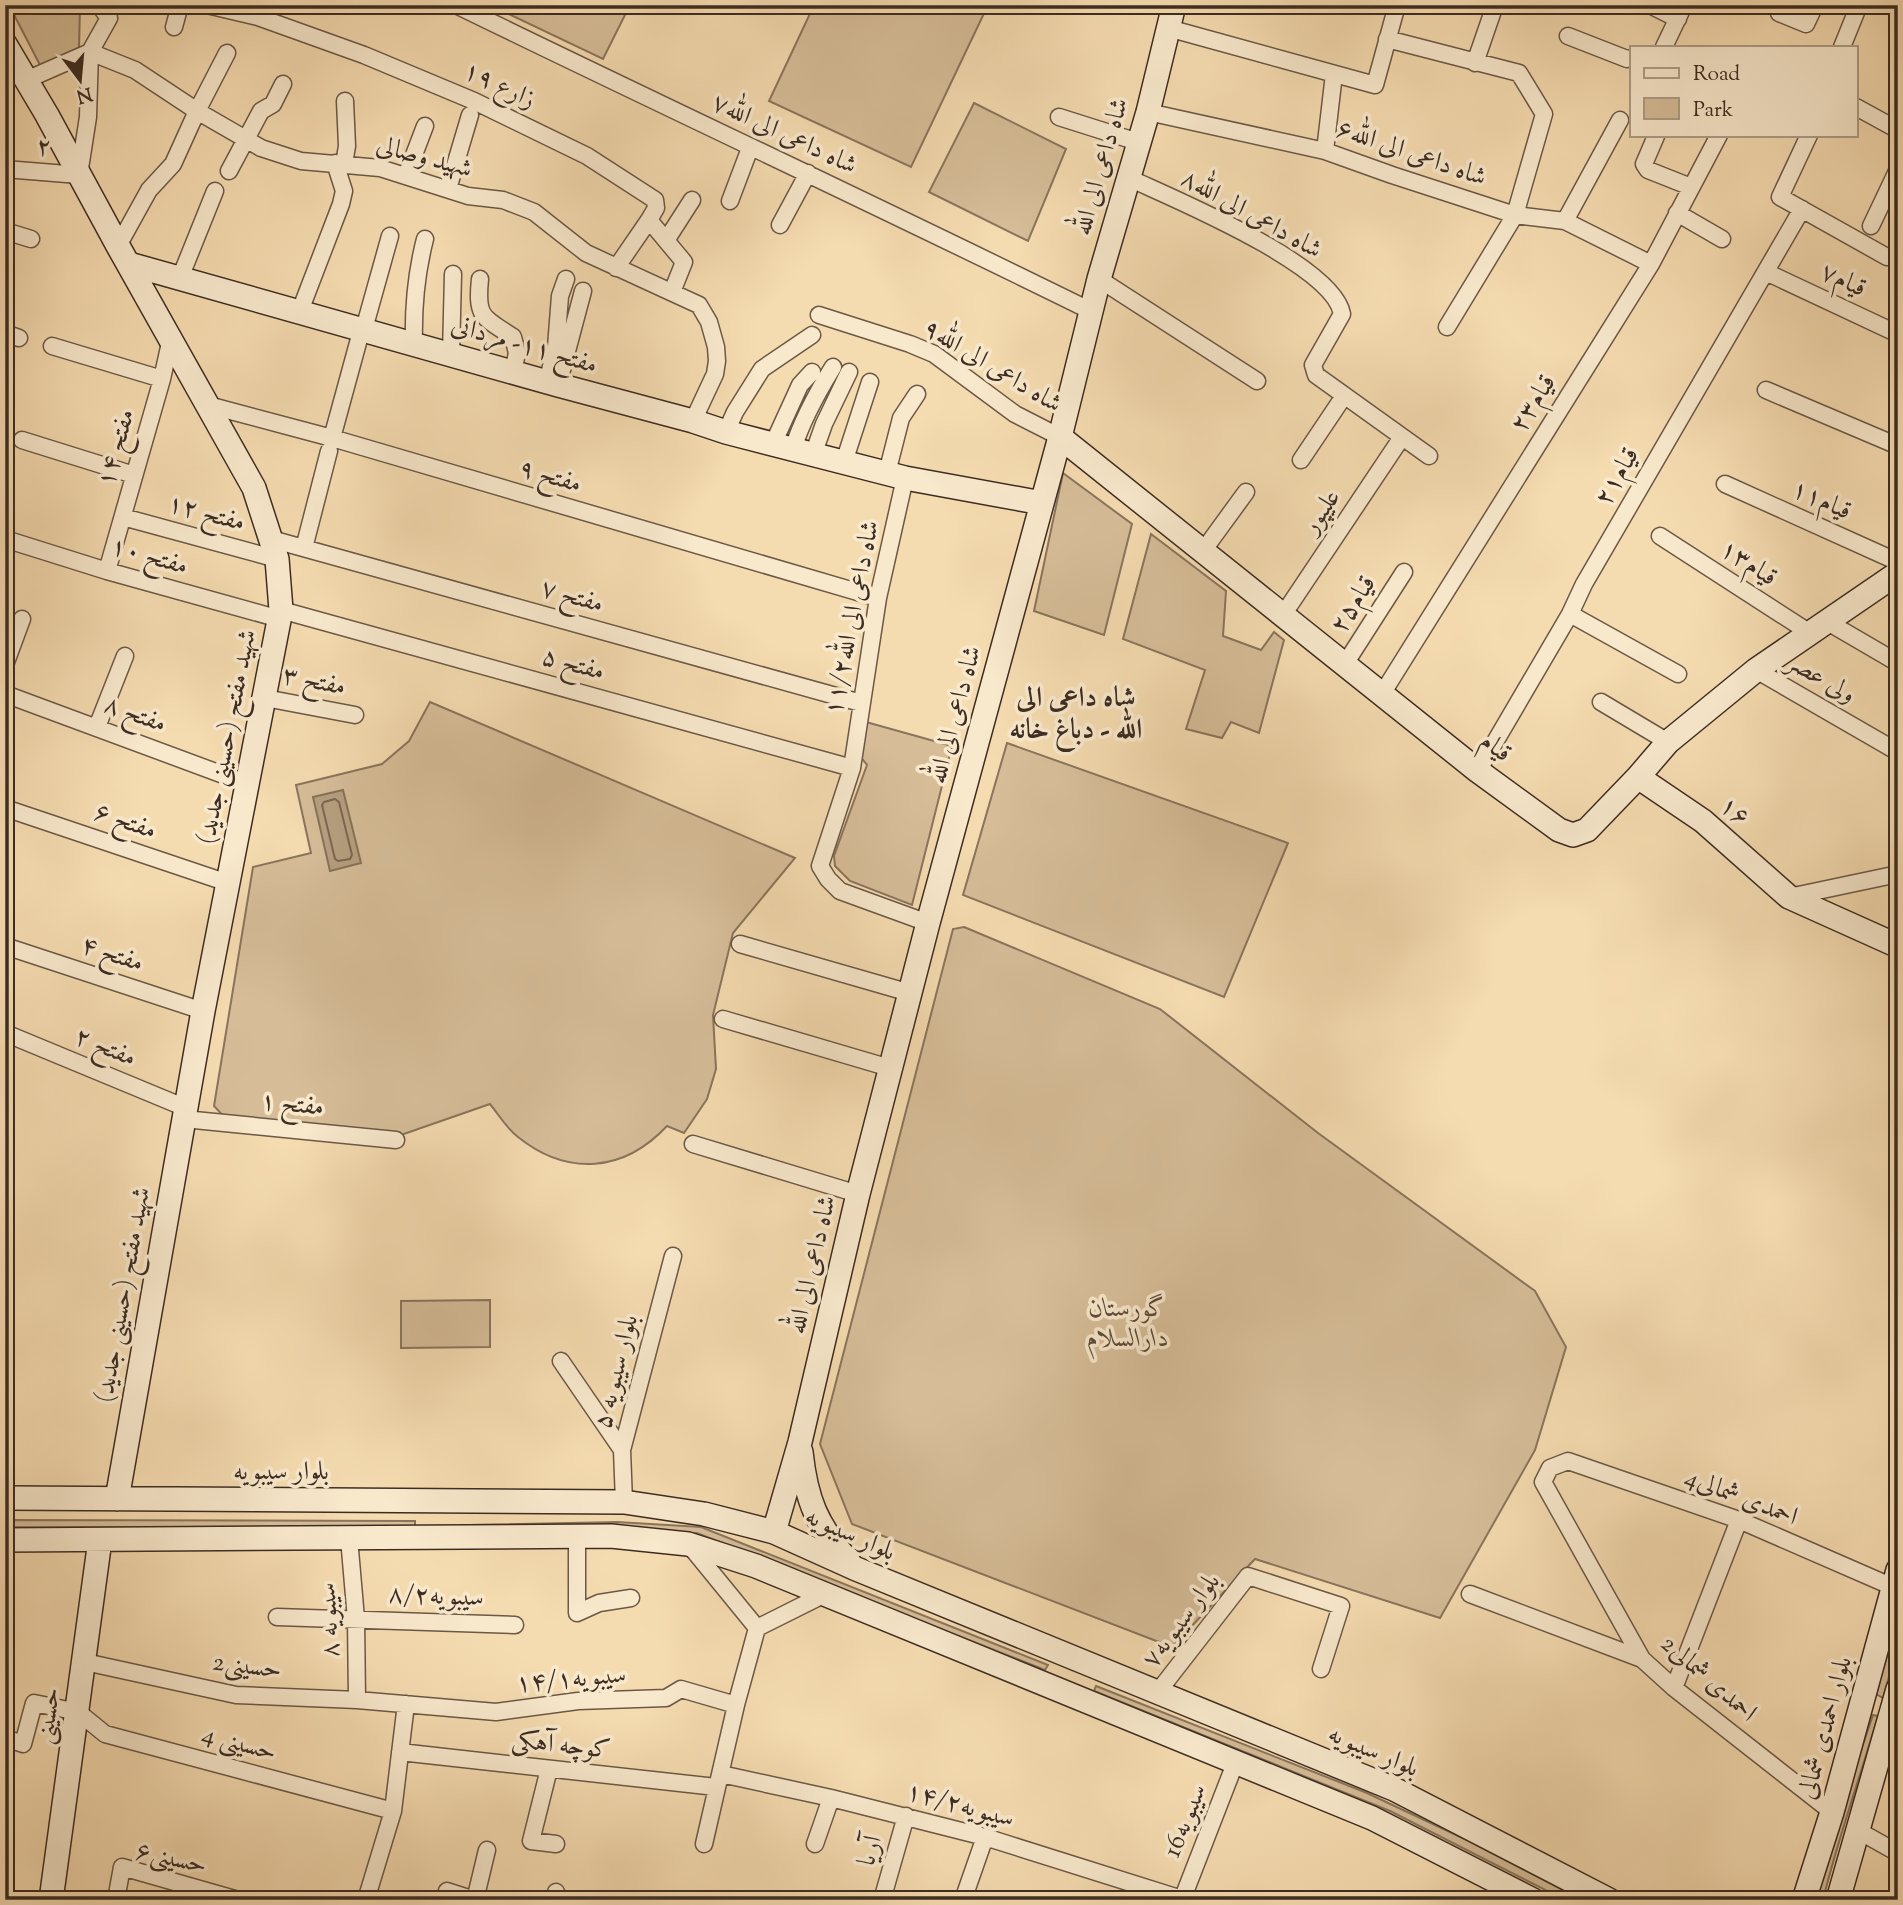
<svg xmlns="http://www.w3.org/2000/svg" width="1903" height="1905" font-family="'Sorts Mill Goudy',Amiri,serif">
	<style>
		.green { fill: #d6bd98; stroke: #8a745d; stroke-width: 2 }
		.water { fill: #b6a080; stroke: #86725a; stroke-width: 2 }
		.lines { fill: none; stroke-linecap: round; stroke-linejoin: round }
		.shore { stroke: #7a6651; stroke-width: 2 }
		.street-casing { stroke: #6b5846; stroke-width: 19 }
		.secondary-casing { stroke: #3d2c22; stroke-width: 26 }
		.street { stroke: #f8e8cc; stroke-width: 16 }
		.secondary { stroke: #f8e8cc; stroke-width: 23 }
		.labels { text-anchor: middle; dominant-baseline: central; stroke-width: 7; stroke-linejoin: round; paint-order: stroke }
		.street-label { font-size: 26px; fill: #3d2c22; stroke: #f8e8cc }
		.park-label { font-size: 26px; font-style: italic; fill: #5c493a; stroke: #f8e8cc }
		.neighbourhood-label { font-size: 28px; font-weight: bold; fill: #3d2c22; stroke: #f8e8cc }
	</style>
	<rect width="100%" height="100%" fill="#f5dbb0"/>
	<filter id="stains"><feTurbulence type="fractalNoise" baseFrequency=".00286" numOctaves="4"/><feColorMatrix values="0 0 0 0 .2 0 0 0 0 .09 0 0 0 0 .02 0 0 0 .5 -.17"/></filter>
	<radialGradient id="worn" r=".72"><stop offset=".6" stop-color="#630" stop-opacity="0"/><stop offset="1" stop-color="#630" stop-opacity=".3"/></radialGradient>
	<path class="green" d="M9,5H80L79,50L40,65Z
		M490,5H630L603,59Z
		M814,5H988L911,167L769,101Z
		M974,103L1066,149L1028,241L929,192Z
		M1063,473L1132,524L1104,635L1034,611Z
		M1151,534L1226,591L1223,636L1261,650L1274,632L1284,640L1259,733L1231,722L1222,738L1186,729L1205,670L1123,639Z
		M430,702L795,858L733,933L713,1015L716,1069L707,1099L684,1133L667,1126C624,1172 568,1177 518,1137C507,1129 499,1115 490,1104L401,1135L227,1120L214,1106L253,867L311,853L296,785L382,764L409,741Z
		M866,722L952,746L912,905L850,881L835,866L834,856L867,765L860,756Z
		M1007,743L1288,843L1224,997L963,895Z
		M964,927L1160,1009L1318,1133L1535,1291L1566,1347L1535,1450L1440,1618L1255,1559L1172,1647L852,1524L820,1444L953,929Z
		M490,1300V1347L401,1348V1301Z
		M5,1520L415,1521V1528L5,1527Z
		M617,1522L701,1527L1048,1665L1045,1670L697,1533L471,1531V1525Z
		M1898,1616V1645L1883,1698L1876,1694Z
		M1096,1686L1367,1793L1469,1841L1582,1900H1565L1390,1811L1094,1691Z
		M1873,1715L1878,1716C1860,1778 1838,1838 1823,1900H1810Z"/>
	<path class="water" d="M343,790L361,863L330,871L313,797Z"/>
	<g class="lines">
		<path class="shore" d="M335,799L339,802L352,855L350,859L338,861L335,859L322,805L324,802Z"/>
		<g class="street-casing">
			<path id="street" d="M207,5L258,17L364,55L474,101L587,156L655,200L656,208L649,220L684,262L672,292
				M456,5C667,108 880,207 1091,311
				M1650,5L1678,19
				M1779,13L1806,24L1815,5
				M174,27L180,5
				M1168,28L1375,85L1397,5
				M1568,36L1627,59L1632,58
				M1387,39L1519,73L1544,114L1515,215L1447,327
				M1664,47L1684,5
				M1842,47L1859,5
				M1475,63L1495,5
				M26,80L90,52L135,70L197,111L261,148L301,161L380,168L468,196L503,200L534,212L586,253L699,305L709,322L716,347L717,361L715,374L693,421
				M1856,107L1898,130
				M1148,112L1325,151L1392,175L1515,215L1565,221L1651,264
				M1059,117L1138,142
				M1809,135L1780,197L1887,257
				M1656,136L1644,164L1648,170L1691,187
				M1325,151L1334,74
				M344,164L347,146L345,101
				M5,169L79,175L88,117L90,52L109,18L99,5
				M229,171L261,111L273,104L283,84
				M406,176L425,126
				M1129,178C1174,199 1334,265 1342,314L1313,365L1316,375L1429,456
				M448,189L470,115
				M730,201L750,148
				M1677,213L1722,239
				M1565,221L1620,120
				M780,225L808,173
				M1871,226L1898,169
				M5,231L31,239
				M667,239L692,200
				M118,246L149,190L173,164L197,111L227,53
				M616,268L649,220
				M1766,272L1898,334
				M180,278L215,191
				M480,279C476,318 483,317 513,337L517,353L513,372
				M1099,279L1257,381
				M300,311L341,204L344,191L335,163
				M819,315L910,344L934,354L1015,414L1060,437
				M364,329L390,236
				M5,333L19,338
				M414,344C413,308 416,274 425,239
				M52,346L162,379
				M451,354L453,274
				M547,382L556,347L560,296L566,279
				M558,385L583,291
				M1766,390L1898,446
				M208,405L332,438L878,598
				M726,432L735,412L762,369L812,335
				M332,438L362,328
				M22,440L134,475
				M773,444L800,385L812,372
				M793,449C802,420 817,393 833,367
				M813,455L824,424L849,372
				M1301,460L1344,396
				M844,462L870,382
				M887,473L901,418L917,394
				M905,478L878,598L852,768L820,866L828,879L840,891L928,923
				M1725,484L1898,562
				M123,517L277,559
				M1660,536L1810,633
				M5,539L107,571L280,619
				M271,539L861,703
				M304,548L329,451
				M1203,551L1246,492
				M107,571L162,379L171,338
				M281,610L852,768
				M1570,614L1678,674
				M1283,615L1402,437
				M1826,621L1898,663
				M1345,664L1404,572
				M5,665L22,619
				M1756,670L1898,752
				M5,694L248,784
				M1382,694L1651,264L1719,135
				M265,698L355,715
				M1601,702L1668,742
				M97,727L125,656
				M1478,771L1570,614L1584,584L1802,209
				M5,808L228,883
				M1789,897L1898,874
				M740,944L910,993
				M5,946L203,1011
				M723,1019L890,1068
				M5,1033L186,1108
				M184,1119L396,1140
				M693,1144L858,1194
				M561,1361L622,1450
				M624,1502L622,1450L673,1256
				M577,1537V1613L599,1603L631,1598
				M349,1538L356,1619L357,1700
				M690,1546L757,1628
				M1470,1594L1642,1659
				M277,1617L515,1625
				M757,1628L823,1595
				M85,1662L236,1695L357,1700L496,1712L578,1701L666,1698L681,1689L736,1705
				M1674,1688L1739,1520
				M1157,1693L1248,1576L1341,1606L1321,1669
				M5,1738L23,1744L34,1703L78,1712L105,1734L393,1811
				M400,1752L716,1787
				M549,1769L531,1841L556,1844
				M721,1774L831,1798L985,1837L1185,1900
				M1832,1812L1674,1688L1642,1659L1543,1482L1550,1468L1568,1461L1739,1520L1893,1587
				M1857,1830L1898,1853
				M704,1844L736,1705L757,1628
				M815,1844L831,1798
				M447,1891L475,1900
				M116,1900L122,1867L238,1900
				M366,1900L393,1811L406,1704
				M475,1900L487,1850
				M555,1900L556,1892
				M882,1900L906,1816
				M963,1900L985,1837
				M1182,1900L1236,1761"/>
		</g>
		<g class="secondary-casing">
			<path id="secondary" d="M5,44L47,115L118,246L254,488L277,559L281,610L203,1011L117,1499
				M129,264L558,385L693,421L726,432L905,478L1042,503
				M1060,437L1478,771L1559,830L1573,835L1587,830L1638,777L1668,742L1756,670L1898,573
				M1638,777L1703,821L1789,897L1898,946
				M801,1452C806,1500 817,1526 849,1562
				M5,1498L624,1502L704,1514L774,1532L854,1568L1394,1789L1609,1900
				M774,1532L800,1442L858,1194L928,923L1060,437L1099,279L1148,112L1174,5
				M5,1540L611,1536L688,1544L756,1566L1372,1818L1533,1900
				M51,1900L100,1540
				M1804,1900L1832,1812L1898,1570
				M1838,1900L1898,1689"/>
		</g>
		<use href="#street" class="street"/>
		<use href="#secondary" class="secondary"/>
	</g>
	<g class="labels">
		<g class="street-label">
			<text transform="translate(499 86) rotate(25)">۱۹ زارع</text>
			<text transform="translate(784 135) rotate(25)">شاه داعی الی الله۷</text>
			<text transform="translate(44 148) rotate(5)">۲</text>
			<text transform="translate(1411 154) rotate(19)">شاه داعی الی الله۶</text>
			<text transform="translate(424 158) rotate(15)">شهید وصالی</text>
			<text transform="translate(1102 167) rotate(-74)">شاه داعی الی الله</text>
			<text transform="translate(1251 215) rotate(29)">شاه داعی الی الله۸</text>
			<text transform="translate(1843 281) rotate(25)">قیام۷</text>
			<text transform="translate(524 346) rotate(16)">مفتح ۱۱- مردانی</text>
			<text transform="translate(992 367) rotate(31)">شاه داعی الی الله۹</text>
			<text transform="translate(1534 404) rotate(-58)">قیام۲۳</text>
			<text transform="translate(117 448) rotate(-74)">مفتح ۱۴</text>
			<text transform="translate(550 477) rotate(16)">مفتح ۹</text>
			<text transform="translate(1618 477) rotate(-60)">قیام۲۱</text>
			<text transform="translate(1821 501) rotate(24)">قیام۱۱</text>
			<text transform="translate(1322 512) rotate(-56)">علیپور</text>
			<text transform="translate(206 514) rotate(15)">مفتح ۱۲</text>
			<text transform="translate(149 557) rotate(16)">مفتح ۱۰</text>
			<text transform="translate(1748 564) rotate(33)">قیام۱۳</text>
			<text transform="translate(572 597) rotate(16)">مفتح ۷</text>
			<text transform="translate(1354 605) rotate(-58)">قیام۲۵</text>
			<text transform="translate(853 618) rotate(-79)">۱۱/۲شاه داعی الی الله</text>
			<text transform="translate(573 665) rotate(15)">مفتح ۵</text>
			<text transform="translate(1821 679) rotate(30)">ولی عصر</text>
			<text transform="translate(314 682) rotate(11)">مفتح ۳</text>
			<text transform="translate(135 715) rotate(20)">مفتح ۸</text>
			<text transform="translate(956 715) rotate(-75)">شاه داعی الی الله</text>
			<text transform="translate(228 737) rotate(-79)">شهید مفتح (حسینی جدید)</text>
			<text transform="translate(1495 748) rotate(37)">قیام</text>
			<text transform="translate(1734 812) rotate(40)">۱۶</text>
			<text transform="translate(125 822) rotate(19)">مفتح ۶</text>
			<text transform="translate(112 955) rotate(18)">مفتح ۴</text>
			<text transform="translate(105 1048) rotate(22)">مفتح ۲</text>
			<text transform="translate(292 1105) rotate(6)">مفتح ۱</text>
			<text transform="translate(813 1265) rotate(-77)">شاه داعی الی الله</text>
			<text transform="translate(124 1295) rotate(-80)">شهید مفتح (حسینی جدید)</text>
			<text transform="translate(617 1372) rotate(-76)">بلوار سیبویه ۵</text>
			<text x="281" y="1472">بلوار سیبویه</text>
			<text transform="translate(1741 1498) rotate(21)">4احمدی شمالی</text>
			<text transform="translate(850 1535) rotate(24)">بلوار سیبویه</text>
			<text transform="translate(436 1597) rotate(2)">سیبویه۸/۲</text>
			<text transform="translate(330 1620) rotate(-93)">سیبویه ۸</text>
			<text transform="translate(1182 1621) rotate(-53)">بلوار سیبویه۷</text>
			<text transform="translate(247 1667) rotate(7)">حسینی2</text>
			<text transform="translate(1708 1679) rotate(41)">2احمدی شمالی</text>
			<text transform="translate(571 1680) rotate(-5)">سیبویه۱۴/۱</text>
			<text transform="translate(49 1716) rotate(-82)">حسینی</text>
			<text transform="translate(1826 1728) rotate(-75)">بلوار احمدی شمالی</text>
			<text transform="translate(239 1744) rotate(15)">حسینی 4</text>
			<text transform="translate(561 1746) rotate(6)">کوچه آهکی</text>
			<text transform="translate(1373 1752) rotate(23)">بلوار سیبویه</text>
			<text transform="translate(960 1806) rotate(15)">سیبویه۱۴/۲</text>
			<text transform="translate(1186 1821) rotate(-68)">سیبویه16</text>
			<text transform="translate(871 1851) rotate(-74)">آریا</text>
			<text transform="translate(171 1859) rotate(12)">حسینی۶</text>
		</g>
		<g class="park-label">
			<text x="1128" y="1309">گورستان<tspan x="1128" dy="30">دارالسلام</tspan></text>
		</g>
		<g class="neighbourhood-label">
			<text x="1076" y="699">شاه داعی الی<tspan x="1076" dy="32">الله - دباغ خانه</tspan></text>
		</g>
	</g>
	<rect width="1903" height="1905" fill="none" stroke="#f5dbb0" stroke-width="28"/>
	<rect x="7" y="7" width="1889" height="1891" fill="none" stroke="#3d2c22" stroke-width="3.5"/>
	<rect x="14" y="14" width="1875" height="1877" fill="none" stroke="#3d2c22" stroke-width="2"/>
	<rect x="1630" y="46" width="228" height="91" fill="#f8e8cc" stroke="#ad9d88" stroke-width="2"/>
	<rect x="1644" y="68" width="35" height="10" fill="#f8e8cc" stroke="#ad9d88" stroke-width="2"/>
	<text x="1693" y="80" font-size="21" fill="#3d2c22">Road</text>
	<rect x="1644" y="98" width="35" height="21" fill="#d6bd98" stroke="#ad9d88" stroke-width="2"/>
	<text x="1693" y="116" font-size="21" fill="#3d2c22">Park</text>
	<g transform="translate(80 80) rotate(164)" stroke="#f8e8cc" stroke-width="5" paint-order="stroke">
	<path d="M0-5L12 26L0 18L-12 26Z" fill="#3d2c22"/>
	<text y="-10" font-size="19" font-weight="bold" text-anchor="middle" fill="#3d2c22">N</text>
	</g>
	<rect width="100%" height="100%" filter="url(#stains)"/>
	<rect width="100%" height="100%" fill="url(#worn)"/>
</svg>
